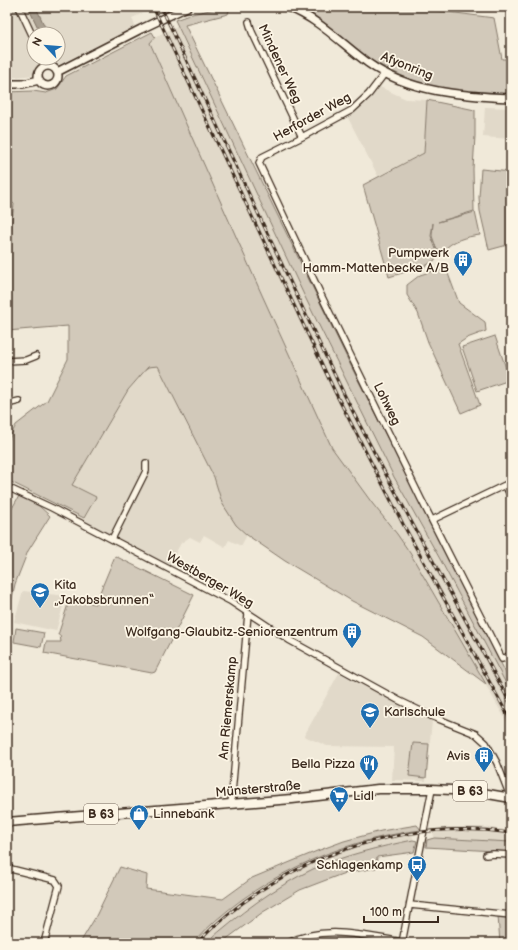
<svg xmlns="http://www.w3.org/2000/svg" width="518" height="950" font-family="'Balsamiq Sans',sans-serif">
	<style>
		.built { fill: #e1d9c9; fill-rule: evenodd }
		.green { fill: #d2c9ba; stroke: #867a6c }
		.water { fill: #aaa091; stroke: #7e7163 }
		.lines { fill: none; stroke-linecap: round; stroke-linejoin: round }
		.minor-casing { stroke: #3b2a1e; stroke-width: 8 }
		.tertiary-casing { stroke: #3b2a1e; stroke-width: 10 }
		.primary-casing { stroke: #3b2a1e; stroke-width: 11 }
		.minor { stroke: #fcf5e5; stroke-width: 5.5 }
		.tertiary { stroke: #fcf5e5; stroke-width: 7 }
		.primary { stroke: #fcf5e5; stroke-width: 8 }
		.rail-casing { stroke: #3b2a1e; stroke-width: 3 }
		.rail { stroke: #fcf5e5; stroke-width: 1.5; stroke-dasharray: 4.5; stroke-linecap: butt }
		.labels { text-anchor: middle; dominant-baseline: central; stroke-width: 3.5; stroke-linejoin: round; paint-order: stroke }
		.shield { fill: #fcf5e5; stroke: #75675a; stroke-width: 1 }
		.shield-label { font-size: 12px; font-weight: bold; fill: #3b2a1e }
		.street-label { font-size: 13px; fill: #3b2a1e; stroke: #fcf5e5 }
		.poi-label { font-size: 13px; fill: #3b2a1e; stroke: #fcf5e5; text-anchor: end }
	</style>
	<rect width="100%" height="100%" fill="#f0e9d9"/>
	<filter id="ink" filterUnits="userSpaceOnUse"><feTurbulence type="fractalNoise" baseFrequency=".025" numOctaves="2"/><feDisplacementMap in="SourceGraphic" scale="8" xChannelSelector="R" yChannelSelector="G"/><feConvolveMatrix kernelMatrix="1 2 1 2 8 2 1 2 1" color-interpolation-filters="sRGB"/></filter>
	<g filter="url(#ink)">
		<path class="built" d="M7,7H156L132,18L135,26L58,65L52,62L38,67L34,75L7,78ZM34,34H58V58H34Z
			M177,26L304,295L394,477L440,559L511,693V729L410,553L397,534L372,503L332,448L262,295L150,43L155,37Z
			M380,87L406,99L427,100L424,153L378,176L347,116L369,100Z
			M485,107L511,108V139L483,137Z
			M149,366H158L214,477L222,503L236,525L247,535L241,546L229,540L225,547L204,535L200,542L190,537L181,543L165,572L80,527L96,497L72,485L128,390Z
			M23,591L66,596L56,631L14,622Z
			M339,673L432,721L426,781L392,780L394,747L327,746L304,736Z
			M453,827H483L511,831V842L434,838L433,829Z
			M412,831L413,840L381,847L345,857L313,869L277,889L240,914L206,943H193L224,914L254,892L283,874L312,859L341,848L368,839Z"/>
		<path class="green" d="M223,7H230L228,14L185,25L349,362L511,683V693L440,559L394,477L304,295L175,20L192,14Z
			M296,7L425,9L494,18L502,59H511V94L470,93L431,87L408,79L370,60Z
			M152,32L155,37L150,43L262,295L332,448L372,503L397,534L410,553L486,684L423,637L352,601L285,561L247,535L236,525L222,503L214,477L158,366L148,367L128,390L72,485L96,497L84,518L7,480V443L16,425L47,401L68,359V326L7,331V250L9,244L14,204L7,197V92L33,91L46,93L57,89L66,76Z
			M427,100L475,110V136L473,169L474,211L438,222L475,212L480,235C465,237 453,240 443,251L437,250L432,236L433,223L431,236L436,249L435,260L425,266L389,277L363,185L424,153Z
			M481,169L511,172V244L489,250L480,211L479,197Z
			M436,270L447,271L459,303L485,322L486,331L467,338L458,344L480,405L461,413L428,342L418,313L407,295V285L420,275Z
			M495,336L510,380L477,391L462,347Z
			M19,496L39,506L50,516L28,551L15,584L7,621V517Z
			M115,556L194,595L155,672L152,673L44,653L46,642H61L60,635H58L70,598L95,604Z
			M16,628L44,633L41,647L14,642Z
			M413,743L429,744L426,778L409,776Z
			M417,825L421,830C338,840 250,880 193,943H80L95,918L120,867L147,875L146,889L223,899L252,878L317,851L344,841L381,831Z
			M434,838L511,842V852L426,847L427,840Z
			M413,840L417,841L414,852L377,857L376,868L342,874L300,890L263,912L221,943H206C239,914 273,888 313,869C345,855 379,847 413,840Z
			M498,916L511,917V943H500Z"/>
		<path class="water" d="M28,7H36L48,34H41Z"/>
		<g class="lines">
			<g class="minor-casing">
				<path id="minor" d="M19,7L34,39
					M249,22L252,32L302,137
					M42,58L45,66
					M385,73L369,94L352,110L302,137L262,157L259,163L321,295L421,499L502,659L507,657L511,653
					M7,361L26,360L36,356
					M7,404L19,401
					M7,487L52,508L230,601L289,640L398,700L431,716L476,734L486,743L497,763L508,791V797
					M432,520L505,485L511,496
					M112,539L146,471V463
					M231,804L248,614
					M486,855L493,854L511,855
					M7,868L55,880L59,886L44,943
					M410,905L511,915
					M288,943C324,924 364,936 403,942
					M402,943L432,789"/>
			</g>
			<g class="tertiary-casing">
				<path id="tertiary" d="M288,7C319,19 342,44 368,63C408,92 463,96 511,98
					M38 76a10 10 0 1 1 20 0a10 10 0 1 1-20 0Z
					M57,72L141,29L187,7
					M7,84H23L39,80"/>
			</g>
			<g class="primary-casing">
				<path id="primary" d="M7,822L292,799L378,789H432L471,791L511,798"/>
			</g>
			<use href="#minor" class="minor"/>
			<use href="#tertiary" class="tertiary"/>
			<use href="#primary" class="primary"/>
			<g class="rail-casing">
				<path id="rail" d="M153,7L336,394L403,524L511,721
					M161,7C222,134 280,263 342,390C395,497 456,599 511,705
					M197,943C277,860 397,817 511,833"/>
			</g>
			<use href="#rail" class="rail"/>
		</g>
	</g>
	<defs>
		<g id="building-pin" transform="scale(1)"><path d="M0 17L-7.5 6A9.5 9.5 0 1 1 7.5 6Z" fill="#1f6fb2" stroke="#fcf5e5"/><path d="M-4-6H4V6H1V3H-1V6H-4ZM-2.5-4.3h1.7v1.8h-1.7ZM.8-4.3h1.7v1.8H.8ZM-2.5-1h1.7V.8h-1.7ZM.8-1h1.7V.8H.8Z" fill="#fff"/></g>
		<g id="school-pin" transform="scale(1)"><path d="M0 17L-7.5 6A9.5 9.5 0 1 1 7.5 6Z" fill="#1f6fb2" stroke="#fcf5e5"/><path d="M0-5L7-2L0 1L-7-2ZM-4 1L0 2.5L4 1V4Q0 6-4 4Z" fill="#fff"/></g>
		<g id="restaurant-pin" transform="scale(1)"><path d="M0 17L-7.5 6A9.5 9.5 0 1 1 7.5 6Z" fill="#1f6fb2" stroke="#fcf5e5"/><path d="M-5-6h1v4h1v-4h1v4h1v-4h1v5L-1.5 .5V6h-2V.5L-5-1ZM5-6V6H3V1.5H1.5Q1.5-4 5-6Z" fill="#fff"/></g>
		<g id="supermarket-pin" transform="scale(1)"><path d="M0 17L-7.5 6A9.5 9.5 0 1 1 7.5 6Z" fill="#1f6fb2" stroke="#fcf5e5"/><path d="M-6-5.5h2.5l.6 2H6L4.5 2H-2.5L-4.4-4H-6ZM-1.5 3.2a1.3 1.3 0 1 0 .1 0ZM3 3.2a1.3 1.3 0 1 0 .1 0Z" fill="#fff"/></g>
		<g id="shop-pin" transform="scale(1)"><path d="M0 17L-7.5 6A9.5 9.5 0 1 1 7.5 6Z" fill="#1f6fb2" stroke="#fcf5e5"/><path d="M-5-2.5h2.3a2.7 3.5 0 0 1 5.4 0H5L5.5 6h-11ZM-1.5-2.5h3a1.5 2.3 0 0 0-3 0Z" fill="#fff"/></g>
		<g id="bus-pin" transform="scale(1)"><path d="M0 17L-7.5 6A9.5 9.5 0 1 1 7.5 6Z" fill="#1f6fb2" stroke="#fcf5e5"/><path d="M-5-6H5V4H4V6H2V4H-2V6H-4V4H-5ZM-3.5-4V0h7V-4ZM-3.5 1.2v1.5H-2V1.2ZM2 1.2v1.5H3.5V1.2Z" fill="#fff"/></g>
	</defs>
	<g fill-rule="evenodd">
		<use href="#building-pin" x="463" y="260"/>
		<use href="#school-pin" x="40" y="592"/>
		<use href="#building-pin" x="352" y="632"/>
		<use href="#school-pin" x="370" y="712"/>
		<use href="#building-pin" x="484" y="756"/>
		<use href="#restaurant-pin" x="369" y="764"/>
		<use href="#supermarket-pin" x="339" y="796"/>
		<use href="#shop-pin" x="139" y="814"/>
		<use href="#bus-pin" x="417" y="865"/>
	</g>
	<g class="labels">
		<g class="shield">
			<rect x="453" y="781" width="34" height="20" rx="3"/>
			<rect x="84" y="804" width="34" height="20" rx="3"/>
		</g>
		<g class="shield-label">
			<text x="470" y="791">B 63</text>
			<text x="101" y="814">B 63</text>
		</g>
		<g class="street-label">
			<text transform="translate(280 64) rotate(65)">Mindener Weg</text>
			<text transform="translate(407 66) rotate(22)">Afyonring</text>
			<text transform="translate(312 117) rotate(-29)">Herforder Weg</text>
			<text transform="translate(387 404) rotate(64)">Lohweg</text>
			<text transform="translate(210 580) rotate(30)">Westberger Weg</text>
			<text transform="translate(228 708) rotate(-85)">Am Riemerskamp</text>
			<text transform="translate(258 789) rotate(-5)">Münsterstraße</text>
		</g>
		<g class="poi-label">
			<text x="449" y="253">Pumpwerk<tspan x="449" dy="15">Hamm-Mattenbecke A/B</tspan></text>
			<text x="54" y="585" text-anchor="start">Kita<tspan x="54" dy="15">„Jakobsbrunnen“</tspan></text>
			<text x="338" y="632">Wolfgang-Glaubitz-Seniorenzentrum</text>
			<text x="384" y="712" text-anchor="start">Karlschule</text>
			<text x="470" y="756">Avis</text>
			<text x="355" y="764">Bella Pizza</text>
			<text x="353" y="796" text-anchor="start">Lidl</text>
			<text x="153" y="814" text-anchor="start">Linnebank</text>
			<text x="403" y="865">Schlagenkamp</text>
		</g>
	</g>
	<rect width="518" height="950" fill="none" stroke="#fcf5e5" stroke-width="24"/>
	<rect x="12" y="12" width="494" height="926" fill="none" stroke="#3b2a1e" stroke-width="1.5" filter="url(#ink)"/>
	<g transform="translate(46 46) rotate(296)"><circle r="19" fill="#fcf5e5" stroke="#afa495"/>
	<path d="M0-3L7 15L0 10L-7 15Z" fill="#1f6fb2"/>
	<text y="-6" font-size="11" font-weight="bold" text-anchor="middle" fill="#3b2a1e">N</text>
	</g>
	<path d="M364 916v6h74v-6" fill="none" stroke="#3b2a1e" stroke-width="2"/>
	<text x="370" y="916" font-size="12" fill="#3b2a1e" stroke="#fcf5e5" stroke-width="3" paint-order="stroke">100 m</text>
</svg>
